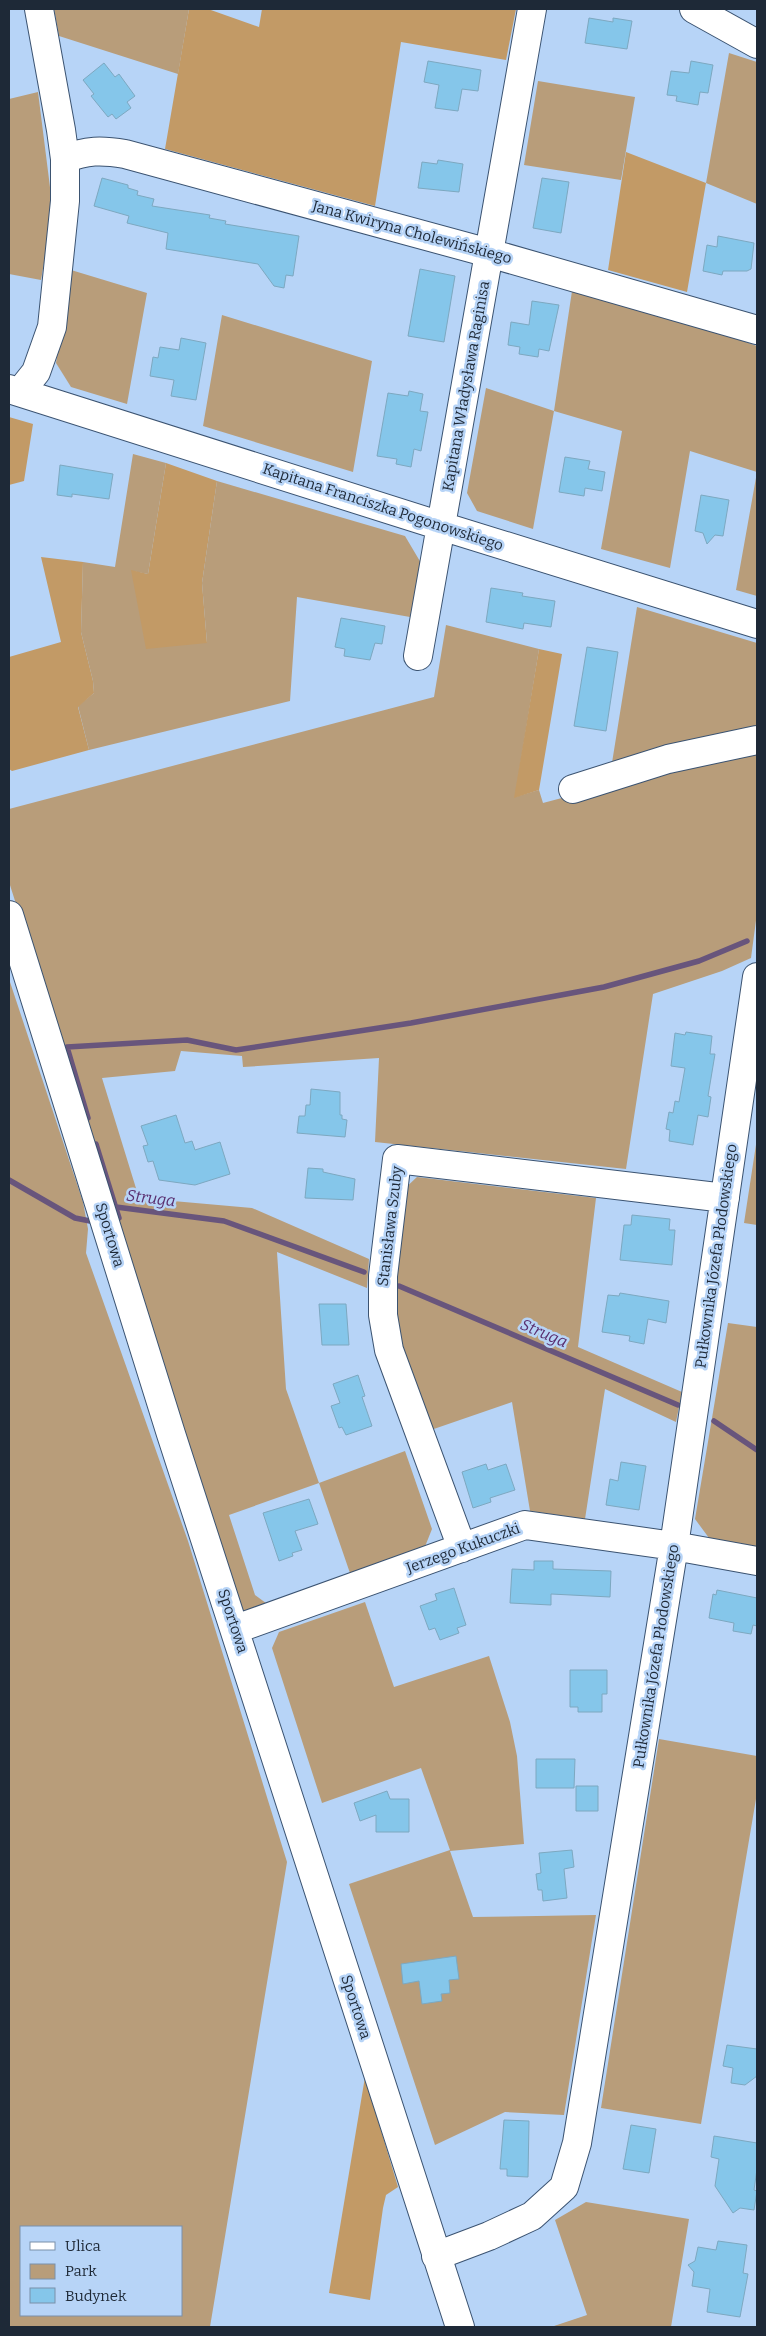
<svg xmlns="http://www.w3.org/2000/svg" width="766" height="2336" font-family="Bitter,serif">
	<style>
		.green { fill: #b89d7a; fill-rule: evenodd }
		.forest { fill: #c29a66 }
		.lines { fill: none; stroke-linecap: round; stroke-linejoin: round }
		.stream { stroke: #68557c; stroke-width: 5.5 }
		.building { fill: #85c6ea; stroke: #7da8c0 }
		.minor-casing { stroke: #3b5371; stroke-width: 30 }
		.minor { stroke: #fff; stroke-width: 28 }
		.labels { text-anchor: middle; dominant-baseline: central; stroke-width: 5; stroke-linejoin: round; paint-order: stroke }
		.street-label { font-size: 15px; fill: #1e2937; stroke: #b7d4f7 }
		.water-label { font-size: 16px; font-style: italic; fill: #592d6e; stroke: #b7d4f7 }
	</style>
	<rect width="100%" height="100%" fill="#b7d4f7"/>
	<path class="green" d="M54,9H189L178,74L59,36Z
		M729,53L757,62V204L706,183Z
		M538,81L635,97L621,180L524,165Z
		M38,92L53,211L41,280L9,274V99Z
		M71,270L147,293L127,404L71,387L56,363Z
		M572,291L709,329L757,346V596L736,590L757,472L690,451L670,568L601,549L622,431L554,411L533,529L477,511L467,493L486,388L554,411Z
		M222,315L372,361L353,472L203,426Z
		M133,454L166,463L148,574L132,571L207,643L202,583L217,481L405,536L421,563L410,617L297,597L290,701L89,750L78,706L94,693L93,681L81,632L83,562L115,567Z
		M637,607L757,643V734L611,769Z
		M446,625L539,649L515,797L539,790L543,803L757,746V913L751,958L722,971L653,994L626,1169L375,1142L379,1058L243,1067L242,1056L181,1051L175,1071L102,1078L139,1198L252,1208L369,1259L367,1288L277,1252L286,1389L319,1483L405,1451L432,1529L424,1549L351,1576L319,1483L229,1515L255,1595L270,1606L252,1615L241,1610L9,882V809L434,697Z
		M10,982L83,1202L88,1229L86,1253L188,1541L287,1862L210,2327H9ZM21,2227H181V2315H21Z
		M757,1138V1225L744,1223Z
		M417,1177L596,1198L578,1347L682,1392L676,1422L605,1389L585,1519L530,1511L512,1402L428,1431L395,1334L401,1192Z
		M728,1323L757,1327V1547L709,1538L695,1519Z
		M365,1602L394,1687L489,1656L510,1722L517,1756L524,1844L450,1851L473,1917L596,1915L564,2115L505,2112L435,2145L349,1884L450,1850L421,1768L322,1803L272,1648L279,1632Z
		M659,1739L757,1756V1793L701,2124L601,2108Z
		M586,2202L689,2219L671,2327H551L587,2315L555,2220Z"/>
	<path class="forest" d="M189,9H208L259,27L262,9H516L506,60L401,42L375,206L165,149Z
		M626,152L706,183L687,292L608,270Z
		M9,417L33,424L24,481L9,485Z
		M166,463L217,481L202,583L207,643L146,649L131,570L148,574Z
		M41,557L83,562L81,632L93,681L94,693L78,707L89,750L12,771L9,769V657L61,642Z
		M539,649L562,654L539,790L514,798Z
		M365,2077L398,2187L386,2195L383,2208L370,2300L329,2293Z"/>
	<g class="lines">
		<path class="stream" d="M88,1118L67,1047L187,1040L236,1050L411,1023L604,987L699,961L747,941
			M96,1144L119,1218
			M9,1180L75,1218L90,1221
			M116,1207L224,1221L364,1272
			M399,1286L678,1405
			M714,1421L757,1450"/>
	</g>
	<path class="building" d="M589,18L613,22V18L632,21L627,49L585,43Z
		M428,61L481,70L478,91L462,89L458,111L435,108L439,85L424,82Z
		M691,61L713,65L708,93L700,92L698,105L676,101L677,96L667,95L671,71L689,73Z
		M104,63L115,77L119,74L135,96L127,102L131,108L116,119L112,114L108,117L91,96L94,94L83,80Z
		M438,160L463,164L459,192L418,188L422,162L437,164Z
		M102,178L128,185V188L138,191L137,195L154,199L152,206L210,215L209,218L226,221L225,224L299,236L293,276L286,275L284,288L274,286L258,264L166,249L168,233L127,223L129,216L94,206Z
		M542,178L569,182L561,233L533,228Z
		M718,236L754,243L751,269L747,271H723L722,275L703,271L707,245L717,247Z
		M420,269L455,276L444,342L408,336Z
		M532,301L559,305L549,351L539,349L538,357L519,354L520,347L508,345L511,322L529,325Z
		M181,338L206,343L196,400L171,396L174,380L150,376L153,357L158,358L160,347L179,350Z
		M409,391L423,394L420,411L428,412L421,451L414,449L411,467L396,464L397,459L377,456L388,393L408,396Z
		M565,457L590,461L588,469L605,472L602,491L585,488L584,496L559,492Z
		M60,465L113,474L109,499L72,494V497L57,495Z
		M701,495L729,500L723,536L715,535L707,544L703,533L695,531Z
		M491,588L523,593L522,596L555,601L551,627L524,623L523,629L486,622Z
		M341,618L385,626L382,644L375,643L370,660L344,656L345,649L335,647Z
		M587,647L618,652L606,731L574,726Z
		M686,1032L712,1036L710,1054H715L708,1096L711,1097L708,1117L698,1115L693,1145L669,1141L670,1130L666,1129L669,1112L673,1113L675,1101L679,1102L685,1068L671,1066L675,1033L685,1035Z
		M311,1089L340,1092V1115H342V1119L347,1120L345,1137L297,1133L299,1116H305L306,1105H310Z
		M176,1115L185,1143L192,1141L195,1150L220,1142L230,1174L195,1185L159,1180L153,1161L148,1162L143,1146L148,1145L141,1126Z
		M308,1168L323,1169V1172L355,1179L353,1200L305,1198Z
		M632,1215L670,1219L669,1230H675L672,1265L620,1260L624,1225H631Z
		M620,1293L669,1301L666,1323L648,1319L644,1344L629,1341L630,1336L602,1332L608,1295L619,1296Z
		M319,1304H346L349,1345H322Z
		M358,1375L365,1396L362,1397L372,1426L346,1435L342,1427L339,1428L331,1406L340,1403L333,1384Z
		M621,1462L646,1466L639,1510L606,1505L610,1479L618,1481Z
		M486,1464L488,1470L506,1464L515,1490L490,1498L491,1502L473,1508L462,1472Z
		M309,1499L318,1524L295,1531L302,1550L292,1553L293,1556L279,1561L263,1513Z
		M534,1561H553V1569L611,1571L610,1597L551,1594V1605L510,1603L512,1569L534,1570Z
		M454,1588L466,1625L457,1628L459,1633L440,1640L435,1628L429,1630L420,1606L437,1600L435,1594Z
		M717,1590L757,1598V1626L753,1625L751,1634L733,1631L734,1623L709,1618L713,1594L716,1595Z
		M570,1670H607V1694H602V1712H578V1707H570Z
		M536,1759H575L574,1788H536Z
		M576,1786H598V1811H576Z
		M387,1791L390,1799H409V1832H376V1815L360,1821L354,1803Z
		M572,1850L574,1867L564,1869L567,1898L543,1901L542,1890H538L536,1874L541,1873L539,1853Z
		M456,1956L459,1979L449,1980L450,1993L441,1994L442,2001L422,2004L419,1981L403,1984L401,1964Z
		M727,2045L757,2049V2076L745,2085L731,2083L733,2068L723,2066Z
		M504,2120L529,2121L528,2177L507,2176V2169H500Z
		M631,2125L656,2129L649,2173L623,2169Z
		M714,2136L757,2143V2169L754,2190L757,2191L754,2210L740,2208L733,2213L715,2186L719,2159L711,2157Z
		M718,2241L747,2245L743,2273L748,2274L740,2317L707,2312L710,2289L692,2286L694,2272L688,2265L695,2261L698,2247L716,2250Z"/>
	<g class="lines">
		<g class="minor-casing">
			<path id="minor" d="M694,9L757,44
				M65,159C86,150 102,150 125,154L489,253L757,330
				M9,389L441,526L757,624
				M20,392L36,372L52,327L65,201V159L61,130L39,9
				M418,656L532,9
				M573,789L668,759L757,740
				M9,915L171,1434L460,2327
				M462,1548L389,1350L383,1315V1276L397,1159L725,1198
				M236,1629L525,1525L674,1546L757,1561
				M436,2256L489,2236L532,2216L564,2187L577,2143L674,1546L757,977"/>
		</g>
		<use href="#minor" class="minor"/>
	</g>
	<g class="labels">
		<g class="street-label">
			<text transform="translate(412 232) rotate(15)">Jana Kwiryna Cholewińskiego</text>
			<text transform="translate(466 386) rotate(-80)">Kapitana Władysława Raginisa</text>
			<text transform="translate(383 507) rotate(18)">Kapitana Franciszka Pogonowskiego</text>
			<text transform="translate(390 1226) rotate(-83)">Stanisława Szuby</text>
			<text transform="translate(110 1235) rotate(73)">Sportowa</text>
			<text transform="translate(716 1256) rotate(-82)">Pułkownika Józefa Płodowskiego</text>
			<text transform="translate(463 1548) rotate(-20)">Jerzego Kukuczki</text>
			<text transform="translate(233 1621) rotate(72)">Sportowa</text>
			<text transform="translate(656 1656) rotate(-81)">Pułkownika Józefa Płodowskiego</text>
			<text transform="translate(356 2007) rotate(72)">Sportowa</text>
		</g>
		<g class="water-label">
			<text transform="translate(151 1198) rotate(7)">Struga</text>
			<text transform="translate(544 1333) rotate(23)">Struga</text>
		</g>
	</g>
	<rect width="766" height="2336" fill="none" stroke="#1e2937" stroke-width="20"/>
	<rect x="20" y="2226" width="162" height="90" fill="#b7d4f7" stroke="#7a90aa"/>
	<rect x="30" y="2242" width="25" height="8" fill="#ffffff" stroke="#7a90aa"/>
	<text x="65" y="2251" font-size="15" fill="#1e2937">Ulica</text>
	<rect x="30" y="2264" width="25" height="15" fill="#b89d7a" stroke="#7a90aa"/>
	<text x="65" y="2276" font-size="15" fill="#1e2937">Park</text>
	<rect x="30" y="2288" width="25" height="15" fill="#85c6ea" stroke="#7a90aa"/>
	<text x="65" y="2301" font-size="15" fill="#1e2937">Budynek</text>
</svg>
